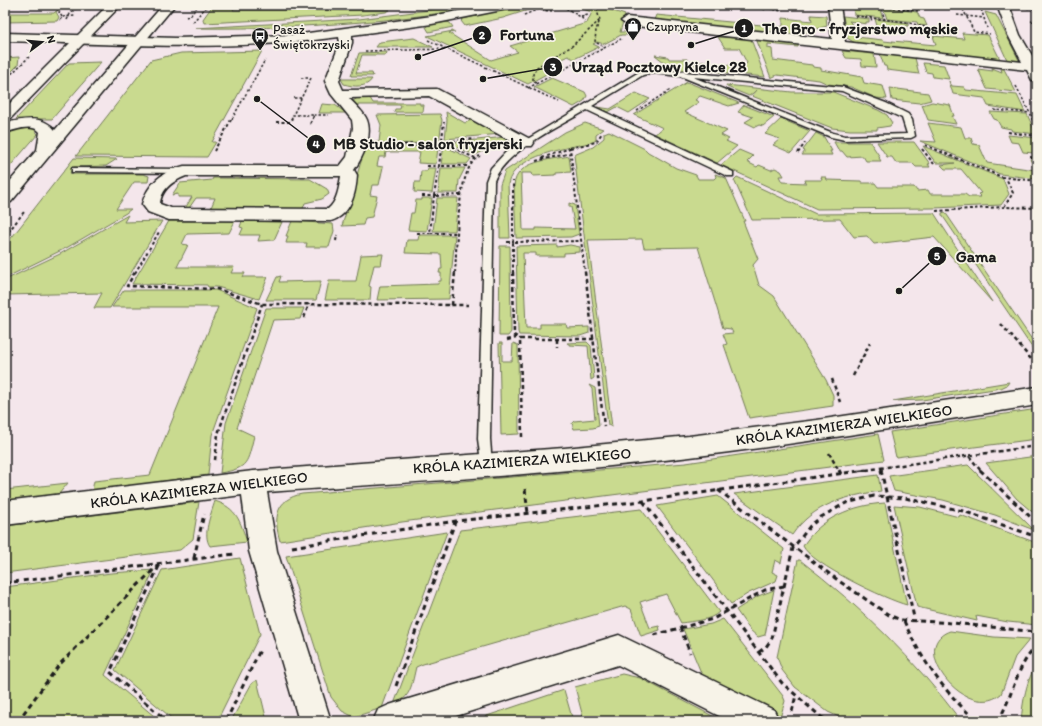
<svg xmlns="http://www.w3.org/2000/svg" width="1042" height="726" font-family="Itim,sans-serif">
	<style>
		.green { fill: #c9da8f; stroke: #727b56 }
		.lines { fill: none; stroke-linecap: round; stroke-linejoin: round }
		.service-casing { stroke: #1c1c1c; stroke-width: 3 }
		.minor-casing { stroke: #1c1c1c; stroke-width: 3 }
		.secondary-casing { stroke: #1c1c1c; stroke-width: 3 }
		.path-far3 { stroke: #1c1c1c; stroke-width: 1.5; stroke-dasharray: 2.5 2; stroke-linecap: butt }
		.path-far2 { stroke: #1c1c1c; stroke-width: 2; stroke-dasharray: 3 2.5; stroke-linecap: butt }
		.path-far1 { stroke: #1c1c1c; stroke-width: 2.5; stroke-dasharray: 4 3; stroke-linecap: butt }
		.path { stroke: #1c1c1c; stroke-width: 3; stroke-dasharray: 5 4; stroke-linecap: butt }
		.service { fill: #f7f3e8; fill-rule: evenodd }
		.minor { fill: #f7f3e8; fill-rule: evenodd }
		.secondary { fill: #f7f3e8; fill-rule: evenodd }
		.labels { text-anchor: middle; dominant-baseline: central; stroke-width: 3.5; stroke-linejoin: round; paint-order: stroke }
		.far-poi-label { font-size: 13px; fill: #1c1c1c; stroke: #f7f3e8; text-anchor: start }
		.street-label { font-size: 15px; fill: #1c1c1c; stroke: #f7f3e8 }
		.leader { fill: none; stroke: #1c1c1c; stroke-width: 1.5 }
		.callout-dot { fill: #1c1c1c; stroke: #f7f3e8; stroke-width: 1.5 }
		.mark-label { font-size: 12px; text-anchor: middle; font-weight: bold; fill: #fff }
		.callout-label { font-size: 16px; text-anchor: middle; font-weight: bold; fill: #1c1c1c; stroke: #f7f3e8; stroke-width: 3.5; stroke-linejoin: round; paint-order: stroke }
	</style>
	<rect width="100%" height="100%" fill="#f4e6eb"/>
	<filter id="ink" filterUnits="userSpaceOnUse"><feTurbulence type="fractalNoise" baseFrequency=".025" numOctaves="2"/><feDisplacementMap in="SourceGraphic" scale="8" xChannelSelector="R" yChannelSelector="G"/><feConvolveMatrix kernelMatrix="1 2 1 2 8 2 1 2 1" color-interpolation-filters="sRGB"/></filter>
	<g filter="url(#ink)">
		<path class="green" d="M63,5L56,12L59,17L57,21L5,22V13H54Z
			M213,5H236L233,10H390L386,12L363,15L204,23L203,19Z
			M468,5H484C451,13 418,16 385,20C321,26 259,29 195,28L359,19Z
			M522,5H544L503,18L465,26L461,21L463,19Z
			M570,5H596L625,15L620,32H628L629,35H621L604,44L597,42L593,44L599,47L574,59L568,56L557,61L563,65L528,84L427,36L453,31L455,32L449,33L491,60L518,52L510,46L587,23L592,12Z
			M853,5H878L883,18L854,15Z
			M883,7L917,12L920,18L924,19L927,26L918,25L917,22L887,19Z
			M985,12L996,15L1021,64L1008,62Z
			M656,15L783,27V18L812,21L811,15L826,16L827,26L796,35L654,20Z
			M843,16L869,19V22H866V24L849,21L851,23L856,37L883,40L884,41L893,42L892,41L936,45L933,36L964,39L962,33L988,35L1000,59L855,43L847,38Z
			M875,19L908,23V26H905L906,29L877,26Z
			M447,22L450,23L453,27L429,32L426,27L427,25Z
			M718,37L751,39L765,77L700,70L697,63L707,61L708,64L745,65L747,63L739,48H725Z
			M414,38L433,47H376L380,42Z
			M762,39L799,43L798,47L768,44V48L772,49L773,60L812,65L813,67L821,68V70L862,77L864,83L883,86L887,99L876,98L851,87L828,84L819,80L777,75L771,78L757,41Z
			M262,51L212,142H216L207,157L76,156L151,60L181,53Z
			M842,51L874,54L876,67L862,66L861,59L846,58Z
			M387,52L386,55H362L356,73H372L373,76H351L359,53Z
			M880,54L915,58L919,74L887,70L886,66H884Z
			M655,55L668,57L669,59H687L688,62H694L697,70L673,69Z
			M19,57L18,65L5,78V58Z
			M101,62L52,119H16L69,63Z
			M923,63L944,65L949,79L933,77L932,73L926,72Z
			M992,68L1002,72L1001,69H1004L1016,92L987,89L978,69L993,71Z
			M552,78L585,92L587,96L584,101L574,107L534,87Z
			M341,79H372C367,88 353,87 344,84Z
			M949,81L952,86L964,87L966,90L1017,95L1025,112L988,106L984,98L953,94Z
			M687,82L739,103L729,106L700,96L695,100L699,102L684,112L727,131L721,135L729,139L726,141L737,146L717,163L655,134L663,128L634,115Z
			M726,85L792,92H833L878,110L887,115L892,123L890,126L877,128V130H850L832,128L752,96L757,90L749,96L727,87Z
			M890,88L928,93L931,100L919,103L892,100Z
			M636,93L650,99L629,113L617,107L608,112L597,107L610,109Z
			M359,97L370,98L373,103H420V105H424L423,112H394L395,109H400L401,105H356L353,101Z
			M932,102L950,105L954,116H952L956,124L928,120L922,105Z
			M322,104L335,105L346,113H319Z
			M744,105L774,117L763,126L759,125L755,127L745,122L753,117L738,112Z
			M446,112L465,123L473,119L501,134L445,139L447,120Z
			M990,112L1027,114L1036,134L1012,131L1011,129L1001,127L997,120L994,119Z
			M440,114L442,120L439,143L364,144V142H379L381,125L377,115Z
			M781,119L810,131L791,153L773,145L780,139L765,134Z
			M585,123L603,129L596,134V140L593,142C570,148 514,154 508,184L510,238H500V185L505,171L565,132Z
			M928,123L961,127L965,138H971L973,144L979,145L987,163L1035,170L1030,159L1037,160V179L1000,174L920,141L936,142Z
			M20,128L34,129L38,134L5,172V133Z
			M609,131L645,149L648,152L676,168L696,175L698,179H714L716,177L715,174L726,178L745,221H743L758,259L753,265L759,285L774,296L826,380L833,395V406L749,418L724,345L727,344L723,334L733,333L731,329L723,328L698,247L644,248L642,239L588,240L612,427L608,425L574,155L593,147L604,138V133Z
			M816,133L824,137L832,151H830L832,155H802L805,151L803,150Z
			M1008,135L1037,138V156L1034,153L1023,152L1019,143L1011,142Z
			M506,137L508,140L506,141L475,155L447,143Z
			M834,142H870L880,157L879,158L881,161H866L863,156L847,157L842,151H839Z
			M877,142H914L930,164H928L930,167H916L912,163H896L892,157H887Z
			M436,146L438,148L436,164L418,163L420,152H386L385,157H379L377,166L383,167L379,185H372L370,195L377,196L372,217L365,218L363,225L342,226L365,148Z
			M444,146L471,159L467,164H441Z
			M923,146L1003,179L1009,194L1001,205L934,208L817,209L721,165L739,150L753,156L747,162L757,167L759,165L771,170L775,168L781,171L784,176H779L782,182L806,183L805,180H822L821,177H826L827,180L861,181L862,183H875L878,187H914L917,191L928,190L930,194H965L969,197H981L978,194L981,193L961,169H945L941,165L955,163H936Z
			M569,156L571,172L556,173V175L533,176L532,173H521L523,230H536V228L575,229L571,207H569V203L575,205L579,234L571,237L516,238L514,186C516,160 551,160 569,156Z
			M74,158L117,159L106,166L74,167L70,173L72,174H143L149,176L148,182H134L116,209H131L126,213L68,247L5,278V246Z
			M428,168H436L432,193L414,192L415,182H420L421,171H427Z
			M441,168H465L459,180L458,193H438Z
			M737,177L816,214L934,213L992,302L934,237L874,244L867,236L854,237L840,219L752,220L734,180Z
			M213,178L310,179L327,189L329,194L322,199L305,203L302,211L210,210L215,198H196L187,211L184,210L192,197H178V194L172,195L180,183L212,180Z
			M422,198H432L427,231L408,230L411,213H414L416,200H422Z
			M437,198H458L455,231H433Z
			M945,212L1037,347V355L942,215V213Z
			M128,215L124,222L162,221L110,308H94L102,293L5,295V280L60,254Z
			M169,221H235L229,233L187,234L182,244L188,245L177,267H234L231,273H245L243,277H268L259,299L217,287H208L207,285L132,284Z
			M242,221L282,222L274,240L258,241L260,235H240L243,228L240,227Z
			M292,221L333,224L334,231L329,247H306L307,243H286L288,236H286Z
			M419,235H455L449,299L377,300L380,286L438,284L439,281H441V273H439L440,269H442L441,254L405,253L407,240H418Z
			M557,245V247L570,245L580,247V252L564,253V256H536V253H523L526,328H540V324H566L567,328L589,327V333L580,336L519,335L518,332L516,246Z
			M500,246H510L511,332L508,336H499Z
			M383,254L381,265H374L369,286L371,287L370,300H325L329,281H356L361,255Z
			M281,276L279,282L321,281L316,300H266L277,277Z
			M124,290H216L257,308L212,435L208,475L92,491L94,481L150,475L218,307H112Z
			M266,308H304L300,319L273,320L237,428L254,436C247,463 249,468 220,473L226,423Z
			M587,342L591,346L594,378L591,380L588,346L570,345L567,343Z
			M499,343H502V361H512L513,343L518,345L519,434L501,435Z
			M1009,382L1007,385L1001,388L922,400L893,401Z
			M589,385L595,388L599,426L593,428L574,429L572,423L574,421L595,419L592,389Z
			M1037,409V439L896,457L890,432Z
			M878,434L884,460L402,522L280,541C273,518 276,499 302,494L686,463Z
			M1037,456V516L1017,499L986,463Z
			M968,465L1034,530L995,515L943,500L894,491L889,476Z
			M878,475L881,491C846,496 813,504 792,535L734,494Z
			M68,483L58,495L5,501V490Z
			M718,496L784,549L781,563L775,560L772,572L778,575L776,581L749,593L731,604L657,506Z
			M215,501C237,508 240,521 247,542L210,546C202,535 211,514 215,501Z
			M199,502L193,539L180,550L5,573V526Z
			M885,503L905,596L907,605C887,600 811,564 803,546C820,518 853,505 885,503Z
			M894,505L920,507L959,517L960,515L1037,543V625L1008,622L976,616L977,621L917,607Z
			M641,509L719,612C710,621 693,621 681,623L666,594L640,602L650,628L659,626L660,630L641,636L631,609L625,606L423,664L416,667C412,683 411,699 394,704L460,530Z
			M447,532L382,708L354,717L342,711L331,697L286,556Z
			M240,558L260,634L217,721H175L115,670L162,570Z
			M798,560H800C861,607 915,660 961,721H848L828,712L795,687L782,670L777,657Z
			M154,570L105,675L160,721H5V587L111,573Z
			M774,590L765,635L758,637L750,630L736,610L758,596Z
			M723,619L783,696L785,701L780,718L702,675L683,629L711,624Z
			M950,631L994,637L1030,639L1015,657L1001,694C966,723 906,646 950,631Z
			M1037,663V721H1021C1023,701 1026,681 1037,663Z
			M622,674L640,678L722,721H584L575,687Z
			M257,680L267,721H231L252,683Z
			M564,690L573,721H472Z"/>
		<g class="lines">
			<g class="service-casing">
				<path id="service" d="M652,69L843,87L886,103L908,114L912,120L915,136L911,138L845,140L831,137L680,76L652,73L643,75L592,106L733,172V176H727L587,110C560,126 505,151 494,181L490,439L492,465L490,469L486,470L482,469L478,439L486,181L491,168L506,152L639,72ZM693,77L842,91L902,118L907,134L845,136L833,133Z
					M72,168L184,169L188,171L184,173L75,172H72Z"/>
			</g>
			<g class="minor-casing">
				<path id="minor" d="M489,5H513L507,9L432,24L352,35V43L339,81L343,90L437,89L532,140L534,143L532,146H520L429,96L349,98C355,105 364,112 367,120C373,136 363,157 354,170L357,175C356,193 351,215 331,221L169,220L148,212L142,204C148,183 163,171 184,166H340L347,157L353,128L352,120L331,94L325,81L340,43L339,37C229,52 116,44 5,41V33L177,38L294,35L432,16ZM186,176H341C339,188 337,202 328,209L171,208L160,204C161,189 173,181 186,176Z
					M828,5H840L845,42L1022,62L1008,35L997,5H1009L1020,35L1037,64V81L1032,80L1027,70L627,25L621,21L627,17L832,39Z
					M1037,387V405C922,424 806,443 690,457C550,475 408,482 267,492L277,551L331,721H299L249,551L242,495L5,525V501L253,471L564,448L689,436L817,420Z
					M619,635L774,710L779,721H729L618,665L440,721H373L378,710L389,705Z"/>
			</g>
			<g class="secondary-casing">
				<path id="secondary" d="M108,5H121L10,119L5,120V108Z
					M163,5H175L11,202L5,203V187L37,150L40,132C32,123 15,130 5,133V123C22,120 42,114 55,130Z"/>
			</g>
			<path class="path-far3" d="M595,5L600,20L596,30L595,42L605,47
				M603,5L613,9
				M743,5L752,6
				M753,5L765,7L764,10
				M880,5L885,20
				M961,5L974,32L990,34
				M980,5L987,28
				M880,6L918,11
				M727,7L728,5
				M765,7L781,11
				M566,8L582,18L584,22
				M1027,8L1037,9
				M541,10L552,11
				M524,15L549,5
				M957,15L983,18
				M856,16L906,22L928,28
				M62,17L59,12L66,5
				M186,17L191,15L198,5
				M581,17L588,15
				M871,18L872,22
				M60,20L62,17L75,16
				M67,20L70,14L79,5
				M1031,21L1037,22
				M193,22L204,9L210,5
				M428,40L559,102
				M365,51L446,49
				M301,78H310
				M311,78L293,115H314L312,119
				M5,80L29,57
				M536,83L533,81V74L537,67L572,46L600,20
				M1016,86L1033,119
				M528,88L621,39
				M294,98H301
				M994,110L1030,113
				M637,111L670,90
				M314,115H329
				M232,119L265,60
				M291,119L293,115"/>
			<path class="path-far2" d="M1032,118L1037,128
				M276,122H290L292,118
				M310,124L313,118
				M1008,132L1037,136
				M442,142L475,139
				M382,145L445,144L475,158
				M925,145L1002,177L1037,181
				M570,148L596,142L602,133
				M922,149L934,164
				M214,151L232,118
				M798,153L805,143
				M1030,157L1037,158
				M542,158L570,148L585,273
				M536,161L571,153
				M427,166H439L444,122
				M461,195L434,196L439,166H468
				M422,196H434L430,233H458
				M1004,207L1013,193L1006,178
				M936,211L1004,207L1037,208
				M417,233H430
				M5,236L24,212
				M336,241L337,235
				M507,242H513V181
				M135,273L159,232
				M455,273C457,248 456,165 480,156
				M513,273V242L582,241"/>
			<path class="path-far1" d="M135,272L127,286L217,289L262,304L468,305
				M513,272L514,335L520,339
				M585,272L604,426
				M452,305L455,272
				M304,318L309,304
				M1001,324L1037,366
				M557,339V347
				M507,340L516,338
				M853,376L870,343
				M832,379L840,402
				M522,437L520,339H594
				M829,453L839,471
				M969,456L981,471
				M215,460L218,434L262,304
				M881,468L882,471
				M859,471L1037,446"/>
			<path class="path" d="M839,470L841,474
				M881,470L915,622
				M980,470L1037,523
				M525,489L528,513
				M718,490L839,581L889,615L901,620L953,623L1037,632
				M643,501L782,683L821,717L830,721
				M292,547L456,521L643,501L866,470
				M194,558L204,514
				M159,566L110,672L167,721
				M5,583L235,554
				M904,621C921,660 945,693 977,721
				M680,627L690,653
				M654,635L713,619L765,590L784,586
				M759,652L766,647L772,638L793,548L810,526L821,517L846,503L874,496L905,498L963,511L1037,537
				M396,686L455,522
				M792,712L796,695
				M18,721L59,665L159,564
				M226,721L261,648
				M998,721C1013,697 1016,665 1037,646"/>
			<use href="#service" class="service"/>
			<use href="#minor" class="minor"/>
			<use href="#secondary" class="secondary"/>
		</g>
	</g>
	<defs>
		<g id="shop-pin" transform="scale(0.9)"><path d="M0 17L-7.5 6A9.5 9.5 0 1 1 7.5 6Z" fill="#1c1c1c" stroke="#f7f3e8"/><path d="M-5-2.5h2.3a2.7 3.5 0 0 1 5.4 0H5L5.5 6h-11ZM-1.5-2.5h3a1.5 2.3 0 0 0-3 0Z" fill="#fff"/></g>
		<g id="bus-pin" transform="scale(0.9)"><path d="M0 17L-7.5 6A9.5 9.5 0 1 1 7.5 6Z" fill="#1c1c1c" stroke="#f7f3e8"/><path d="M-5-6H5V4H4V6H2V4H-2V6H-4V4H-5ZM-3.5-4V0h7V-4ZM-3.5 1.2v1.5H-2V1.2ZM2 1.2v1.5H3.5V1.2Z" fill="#fff"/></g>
	</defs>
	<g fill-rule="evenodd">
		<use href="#shop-pin" x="633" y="26"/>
		<use href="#bus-pin" x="260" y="36"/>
	</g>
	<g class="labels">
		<g class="far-poi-label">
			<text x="646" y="26">Czupryna</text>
			<text x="273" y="29">Pasaż<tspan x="273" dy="15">Świętokrzyski</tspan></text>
		</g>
		<g class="street-label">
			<text transform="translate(844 425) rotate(-8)">KRÓLA KAZIMIERZA WIELKIEGO</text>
			<text transform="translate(522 461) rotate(-4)">KRÓLA KAZIMIERZA WIELKIEGO</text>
			<text transform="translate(199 490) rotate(-7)">KRÓLA KAZIMIERZA WIELKIEGO</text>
		</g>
	</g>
	<path class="leader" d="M691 45L744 28M418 57L482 35M483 79L553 67M257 99L316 144M899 291L937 256"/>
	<g class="callout-dot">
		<circle cx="691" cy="45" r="4"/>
		<circle cx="418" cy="57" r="4"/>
		<circle cx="483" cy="79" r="4"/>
		<circle cx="257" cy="99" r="4"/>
		<circle cx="899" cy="291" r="4"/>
		<circle cx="744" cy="28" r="10"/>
		<circle cx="482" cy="35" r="10"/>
		<circle cx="553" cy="67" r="10"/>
		<circle cx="316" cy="144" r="10"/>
		<circle cx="937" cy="256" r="10"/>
	</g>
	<g class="mark-label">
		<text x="744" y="32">1</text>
		<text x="482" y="39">2</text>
		<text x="553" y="71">3</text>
		<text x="316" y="148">4</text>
		<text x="937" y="260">5</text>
	</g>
	<g class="callout-label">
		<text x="860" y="34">The Bro - fryzjerstwo męskie</text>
		<text x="527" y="40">Fortuna</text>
		<text x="659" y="72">Urząd Pocztowy Kielce 28</text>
		<text x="428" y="149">MB Studio - salon fryzjerski</text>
		<text x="976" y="262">Gama</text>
	</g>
	<rect width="1042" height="726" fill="none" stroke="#f7f3e8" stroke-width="20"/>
	<rect x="10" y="10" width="1022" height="706" fill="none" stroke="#1c1c1c" stroke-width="1.5" filter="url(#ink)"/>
	<g transform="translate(42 42) rotate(74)" stroke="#f7f3e8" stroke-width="3" paint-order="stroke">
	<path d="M0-3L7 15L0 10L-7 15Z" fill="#1c1c1c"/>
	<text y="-6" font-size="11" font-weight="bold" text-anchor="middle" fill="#1c1c1c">N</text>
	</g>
</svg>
